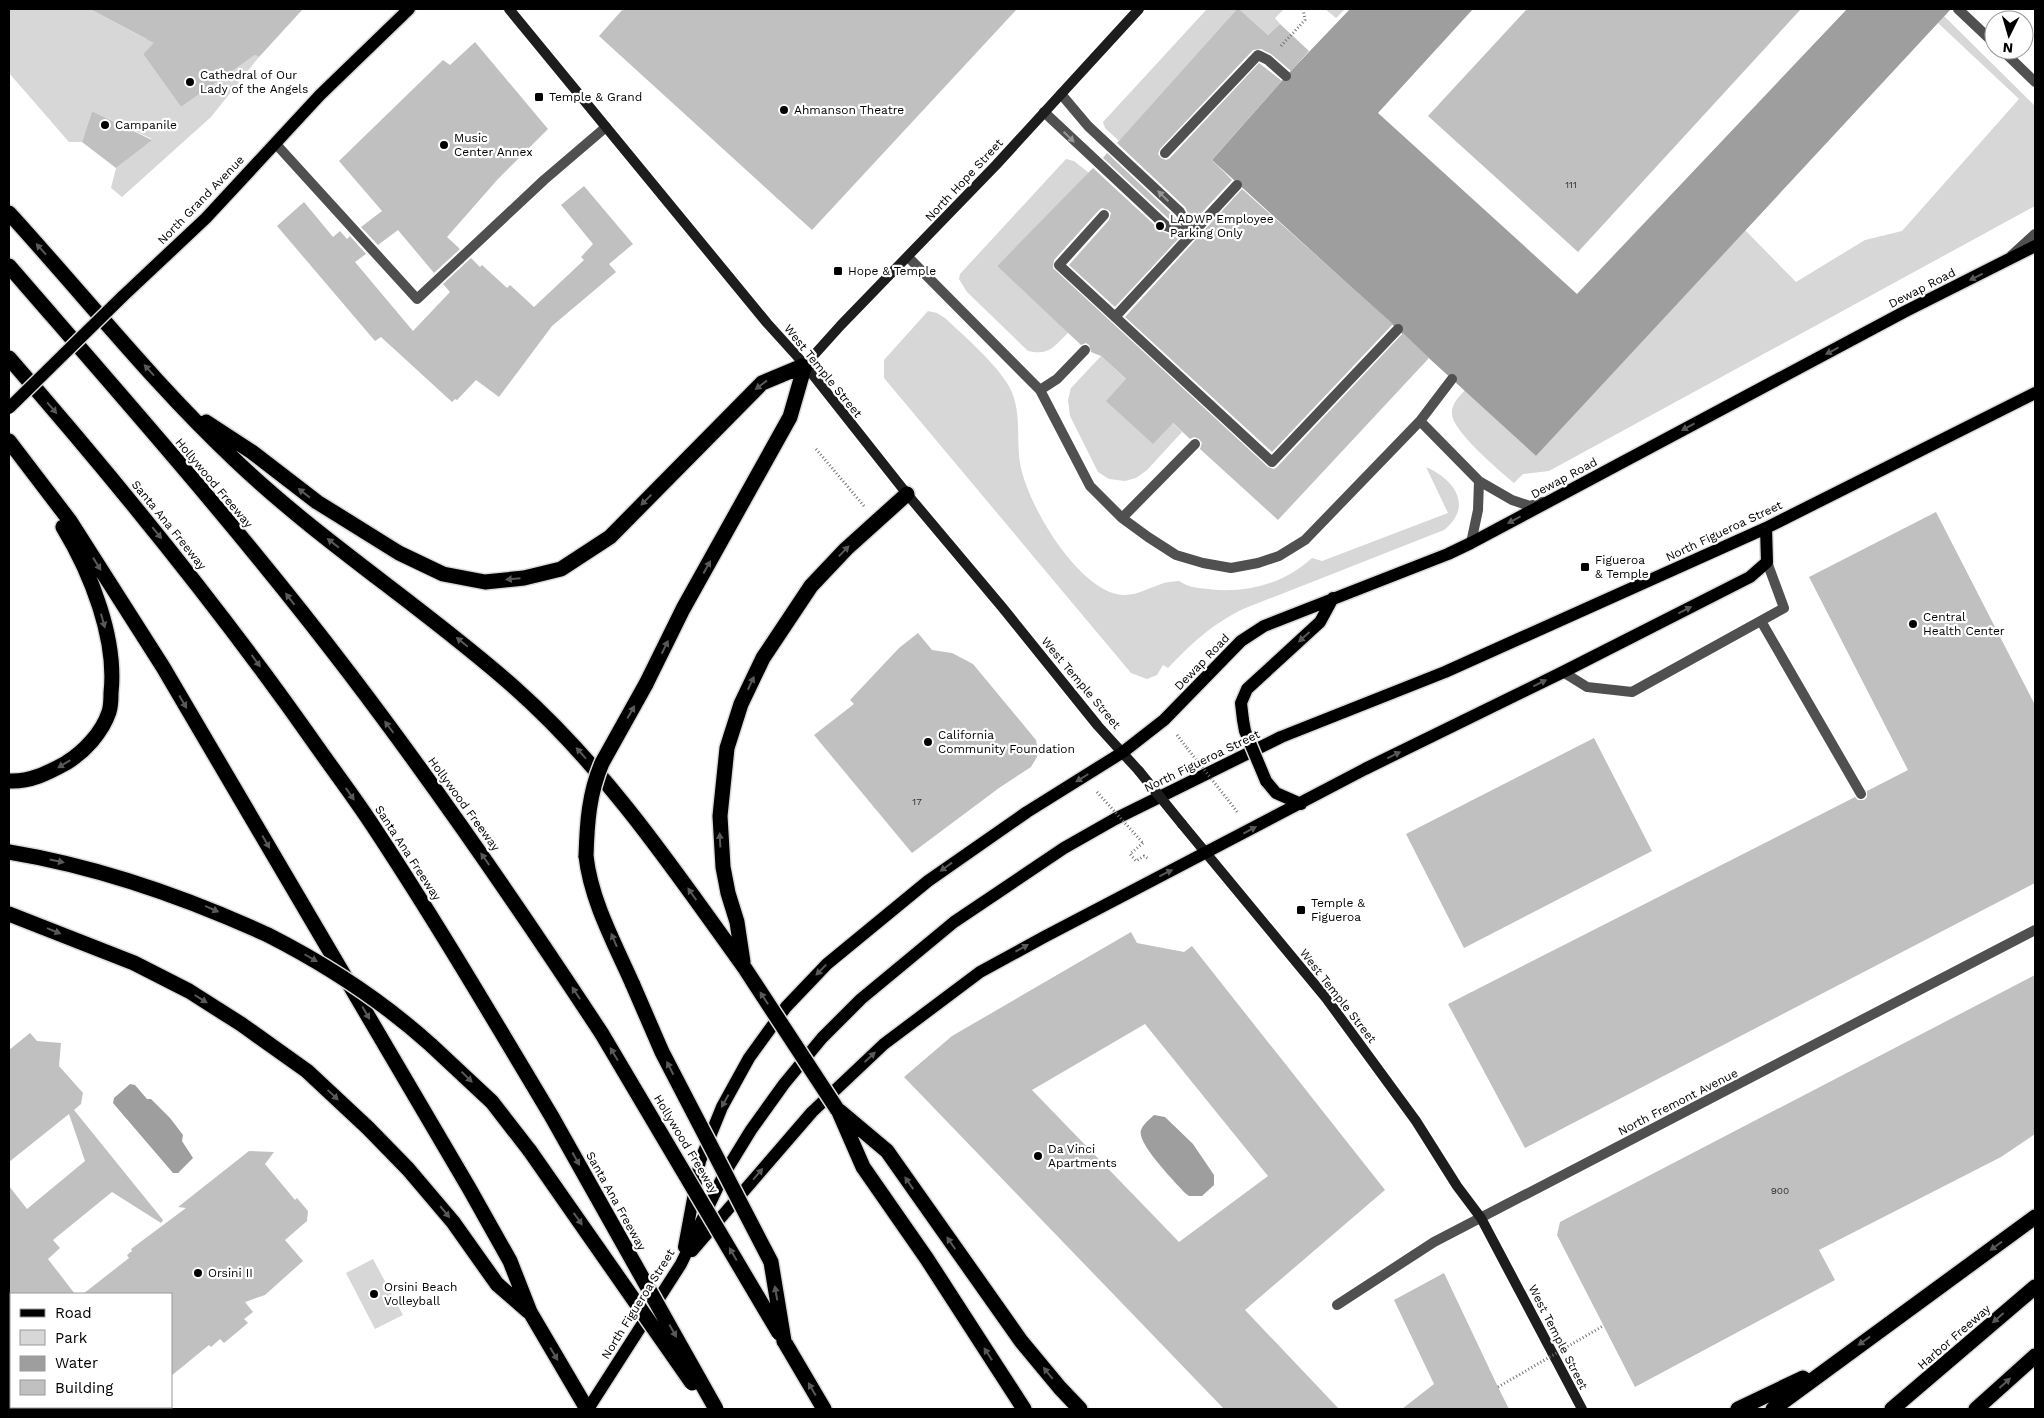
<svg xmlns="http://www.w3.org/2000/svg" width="2044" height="1418" font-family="'Work Sans',sans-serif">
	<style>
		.green { fill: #d7d7d7 }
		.water { fill: #9e9e9e }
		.building { fill: #c0c0c0; fill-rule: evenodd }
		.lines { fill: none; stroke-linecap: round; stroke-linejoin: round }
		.primary-casing { stroke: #dbdbdb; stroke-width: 15 }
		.motorway-casing { stroke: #dbdbdb; stroke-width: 18 }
		.path { stroke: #727272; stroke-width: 3; stroke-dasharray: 1 2.5; stroke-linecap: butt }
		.service { stroke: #505050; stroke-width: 10 }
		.minor { stroke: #505050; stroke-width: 10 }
		.secondary { stroke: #1d1d1d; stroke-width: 10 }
		.primary { stroke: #000; stroke-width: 12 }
		.motorway { stroke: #000; stroke-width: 15 }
		.primary-bridge-casing { stroke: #dbdbdb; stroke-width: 15; stroke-linecap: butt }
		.motorway-bridge-casing { stroke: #dbdbdb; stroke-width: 18; stroke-linecap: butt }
		.path-bridge { stroke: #727272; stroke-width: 3; stroke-dasharray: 1 2.5; stroke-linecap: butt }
		.secondary-bridge { stroke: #1d1d1d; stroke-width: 10 }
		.primary-bridge { stroke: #000; stroke-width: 12 }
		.motorway-bridge { stroke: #000; stroke-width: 15 }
		.oneway { fill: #969696 }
		.oneway2 { fill: #595959 }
		.poi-dot { fill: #000; stroke: #fff; stroke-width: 2 }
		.labels { text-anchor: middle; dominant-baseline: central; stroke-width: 4.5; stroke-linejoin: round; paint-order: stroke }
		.number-label { font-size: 10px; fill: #303030 }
		.poi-label { font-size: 12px; fill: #000; stroke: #fff; text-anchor: start }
		.street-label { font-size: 12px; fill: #000; stroke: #fff }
	</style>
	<rect width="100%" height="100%" fill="#fff"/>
	<path class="green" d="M9,9H90L146,39L155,24L168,31L143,54L181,107L255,55L259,57L211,117L122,197L111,188L116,168L152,139L92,111L82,142H69L9,73Z
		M1207,9H1237L1119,141L1105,128L1103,122Z
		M1239,9H1284L1275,18L1280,24L1268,35Z
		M1325,9H1345L1336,18Z
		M1944,16L2035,106V206L1549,471L1523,474L1514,483C1500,471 1453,432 1452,414C1451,404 1459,397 1465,390L1536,456L1745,230L1796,282L1865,240L1902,231L2019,99L1938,23Z
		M1066,159L1074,161L1089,173L997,266L1069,332C1054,346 1050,356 1028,351L967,292L959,279L960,274Z
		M928,311L937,313L945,318C966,338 996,363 1010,388C1022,412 1016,438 1020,463C1027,504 1074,583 1116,594C1134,598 1148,588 1164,583C1169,582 1174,581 1179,581C1188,587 1197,588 1208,589C1245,594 1284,584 1312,558L1322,561L1448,513L1426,467C1454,479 1474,506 1444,530L1243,609C1211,625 1192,643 1168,668L1163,665L1157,675L1147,679L1131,673L884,378V360Z
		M1101,356L1182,432L1147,470L1136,478L1125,481L1109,479L1098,472L1070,416L1068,400L1071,388Z
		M373,1259L403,1315L375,1329L346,1273Z"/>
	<path class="water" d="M1350,9H1473L1378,113L1577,294L1847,9H1951L1536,456L1212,160L1286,76Z
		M130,1084L135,1085L147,1099H151L170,1118L183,1135L182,1141L193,1158L178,1173H173L113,1103L114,1098Z
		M1154,1115L1165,1117L1193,1144L1214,1175V1185L1202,1196H1189L1185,1193C1176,1183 1136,1143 1141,1130C1143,1124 1150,1119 1154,1115Z"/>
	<path class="building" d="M90,9H303L259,57L255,55L181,107L143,54L154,43Z
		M623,9H1017L812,230L599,36Z
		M1237,9H1239L1268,35L1280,24L1309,51L1291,71L1271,54L1261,49L1253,50L1160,149L1158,154L1161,158L1166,160L1170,158L1259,63L1282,81L1212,160L1232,180L1193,222L1185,207L1117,143Z
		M1527,9H1801L1578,252L1428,116Z
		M475,42L548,129L498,179L447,237L460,249L434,273L398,230L378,245L361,227L382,211L339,161L443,60L450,65Z
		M92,111L152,140L116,168L82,142Z
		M1107,153L1174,216L1178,223L1170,220L1103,158Z
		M1093,168L1161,231L1179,238L1115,307L1069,265L1109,220L1111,213L1108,210L1102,208L1099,210L1054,260L1053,268L1268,467L1274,469L1277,467L1403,333L1429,358L1278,520L1200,449L1202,443L1199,439L1194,437L1190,439L1173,423L1153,444L1106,401L1126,379L1101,356L1091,352L1089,345L1086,343L1081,345L997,266Z
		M584,186L633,244L609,264L616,272L552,326L499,397L476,380L457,400L455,399L452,402L381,337L375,341L277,226L304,202L333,237L340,231L347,239L350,236L366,254L355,262L413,331L450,292L443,284L471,258L480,267L482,265L507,288L510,285L534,307L584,260L581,257L593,244L561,205Z
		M1242,189L1393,324L1272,452L1125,317Z
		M1936,512L2035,705V883L1525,1148L1448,1004L1855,797L1858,800H1864L1867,797V791L1908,770L1809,577Z
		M918,633L932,650L952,653L973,664L1036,740L1038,750L1037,757L1031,767L999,788L912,853L814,735L854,704L850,700L899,648Z
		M1594,738L1652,851L1464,948L1406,834Z
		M1131,932L1137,943L1184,952L1192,946L1385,1190L1245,1310L1339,1409H1224L904,1077L952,1036ZM1145,1024L1268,1176L1179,1242L1032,1090Z
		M2035,975V1134L2001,1157L1819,1250L1835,1280L1635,1387L1557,1235L1560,1222Z
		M30,1033L37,1041L61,1043L59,1066L83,1093L81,1104L74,1110L163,1220L161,1223L112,1192L53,1240L60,1248L48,1259L75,1294H9V1186L27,1209L85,1161L69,1114L9,1162V1050Z
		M249,1151L274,1152L265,1164L295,1200L297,1198L308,1211L307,1221L285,1240L303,1261L265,1295L245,1302L253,1312L244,1319L248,1323L224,1343L220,1339L211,1347L209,1345L171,1376V1294H83L129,1258L127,1255L132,1251L131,1249L186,1208L178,1207Z
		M1444,1273L1498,1387L1509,1409H1402L1434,1384L1394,1300Z"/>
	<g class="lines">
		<g class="primary-casing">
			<path id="primary" d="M122,297L206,218L320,95L409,9
				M1243,720L1241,703L1247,689L1320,622L1333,598
				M1266,781L1276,793L1301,804
				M684,1247L700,1161L722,1107L749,1058L786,1007L827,964L928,881L1027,812L1123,752L1164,720L1241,641L1264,626L1448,554L1471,543L1904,312L2035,246
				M692,1251L812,1112L884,1044L980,972L1044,937L1365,769L1563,672L1750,577L1767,562L1766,528
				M588,1409L681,1264L724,1174L751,1130L784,1084L822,1038L861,999L954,922L1064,848L1115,819L1281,737L1445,672L1766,528L2035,393"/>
		</g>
		<g class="motorway-casing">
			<path id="motorway" d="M9,213C84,295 154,384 235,460C322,543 425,608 515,688C606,769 673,868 744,967
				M9,266C125,400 243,533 350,674C439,791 522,912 602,1034
				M9,358C118,483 223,612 318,748C337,775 357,801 375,829C437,923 494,1020 552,1117
				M206,422L252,452L317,502L399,553L443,574L485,582L524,578L561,569L610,537L762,383L805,365
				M9,441L70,521L163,667L469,1188L510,1261L530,1312L587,1409
				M646,684L683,609L790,417L805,365
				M9,781C30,782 48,773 66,763C84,752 102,733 109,712C111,706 111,699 111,693C117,639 91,573 63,527
				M9,852C100,867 185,897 268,935
				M586,856C591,901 615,944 633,985
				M9,914L134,963L189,991L241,1024L307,1071L368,1128L408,1169L453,1222L497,1284L528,1311
				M743,962L737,922L728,893L723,867L720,816L727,748L741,704L763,658L811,586L846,549L907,494
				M431,1045L492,1102L530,1151
				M837,1109L887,1151L1021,1341L1060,1388L1080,1409
				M839,1112L863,1167L927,1259L1024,1409
				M784,1341L824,1409
				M1738,1409L1803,1378
				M1773,1409L2035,1217
				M1892,1409L2035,1287
				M1976,1409L2035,1356"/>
		</g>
		<path class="path" d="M1281,46L1305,20L1303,9
			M816,449L864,506
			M1177,735L1187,748
			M1228,800L1238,813
			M1143,843L1130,854L1136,861L1144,856L1149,859"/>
		<path class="service" d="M1958,9L1994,43
			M2002,50L2035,82
			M1061,94L1088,126L1180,212L1192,235
			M1044,112L1166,226L1192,235
			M275,143L417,299L544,180L606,127
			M1165,153L1258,55L1268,60L1286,76
			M1104,215L1059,265L1272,462L1398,329
			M2012,255L2035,234
			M908,257L1040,390L1090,486L1122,518L1148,537L1176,555L1203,563L1231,568L1258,563L1279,556L1305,540L1420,421L1452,379
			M1115,317L1237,185
			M1040,390L1057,379L1085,350
			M1420,421L1479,481L1512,500L1530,506L1542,502
			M1122,518L1195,444
			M1471,543L1478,510L1479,481
			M1761,621L1861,794
			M1563,672L1587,687L1632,692L1784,608L1767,562"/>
		<path class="minor" d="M1337,1305L1434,1242L2035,930"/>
		<path class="secondary" d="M509,9L767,323L805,365L907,494L1002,607L1098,726L1139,771
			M805,365L841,325L996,165L1139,9
			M1182,824L1326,998L1416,1121L1457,1186L1481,1218L1582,1409"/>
		<use href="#primary" class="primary"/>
		<use href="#motorway" class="motorway"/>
		<g class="primary-bridge-casing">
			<path id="primary-bridge" d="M9,408L122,297
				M1243,720L1245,731L1266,781"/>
		</g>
		<g class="motorway-bridge-casing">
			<path id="motorway-bridge" d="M586,856C587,823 589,793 602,763L646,684
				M268,935C327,965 381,1000 431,1045
				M744,967L837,1109
				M633,985L662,1052L771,1262L784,1341
				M602,1034L779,1333
				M552,1117L716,1409
				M530,1151L692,1383"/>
		</g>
		<path class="path-bridge" d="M1187,748L1228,800
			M1097,792L1143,843
			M1498,1387L1603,1326"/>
		<path class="secondary-bridge" d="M1139,771L1182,824"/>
		<use href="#primary-bridge" class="primary-bridge"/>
		<use href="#motorway-bridge" class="motorway-bridge"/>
	</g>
	<defs><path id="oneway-solid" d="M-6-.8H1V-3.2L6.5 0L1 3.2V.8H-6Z" transform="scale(1.25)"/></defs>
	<g class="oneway">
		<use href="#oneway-solid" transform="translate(1069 137) rotate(44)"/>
		<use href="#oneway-solid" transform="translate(1163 196) rotate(-136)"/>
	</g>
	<g class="oneway2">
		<use href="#oneway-solid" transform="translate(41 249) rotate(-132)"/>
		<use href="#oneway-solid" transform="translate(1976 277) rotate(154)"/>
		<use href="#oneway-solid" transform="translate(1832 351) rotate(152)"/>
		<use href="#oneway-solid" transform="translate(149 370) rotate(-132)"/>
		<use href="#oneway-solid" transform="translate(761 385) rotate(143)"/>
		<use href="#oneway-solid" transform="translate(52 408) rotate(49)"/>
		<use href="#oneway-solid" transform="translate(1688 427) rotate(152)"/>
		<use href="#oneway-solid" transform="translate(304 493) rotate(-142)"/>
		<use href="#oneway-solid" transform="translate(646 500) rotate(135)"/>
		<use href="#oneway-solid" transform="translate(1514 520) rotate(152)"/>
		<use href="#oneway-solid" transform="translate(157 533) rotate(51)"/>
		<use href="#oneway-solid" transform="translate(333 543) rotate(-142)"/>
		<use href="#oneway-solid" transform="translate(844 551) rotate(-46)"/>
		<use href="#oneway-solid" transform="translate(97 564) rotate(58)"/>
		<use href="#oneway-solid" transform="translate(707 567) rotate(-61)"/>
		<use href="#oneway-solid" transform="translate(513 579) rotate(175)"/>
		<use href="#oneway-solid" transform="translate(290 599) rotate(-128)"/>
		<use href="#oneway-solid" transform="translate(1685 610) rotate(-27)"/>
		<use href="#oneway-solid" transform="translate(103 621) rotate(74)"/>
		<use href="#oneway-solid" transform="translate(1304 637) rotate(138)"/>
		<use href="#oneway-solid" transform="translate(462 642) rotate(-141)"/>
		<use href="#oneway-solid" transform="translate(665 647) rotate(-64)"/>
		<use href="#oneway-solid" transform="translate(256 661) rotate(54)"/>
		<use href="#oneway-solid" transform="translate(751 683) rotate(-65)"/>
		<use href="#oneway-solid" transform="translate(1540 683) rotate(-26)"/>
		<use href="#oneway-solid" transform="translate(183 702) rotate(60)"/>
		<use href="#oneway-solid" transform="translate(631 712) rotate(-60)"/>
		<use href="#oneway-solid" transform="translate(389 727) rotate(-127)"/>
		<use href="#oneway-solid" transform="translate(581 753) rotate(-132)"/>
		<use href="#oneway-solid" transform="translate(1394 755) rotate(-26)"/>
		<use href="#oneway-solid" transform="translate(64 764) rotate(149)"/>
		<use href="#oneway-solid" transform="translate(1082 778) rotate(148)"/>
		<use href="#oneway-solid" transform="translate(350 794) rotate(55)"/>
		<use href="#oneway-solid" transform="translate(1250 830) rotate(-28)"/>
		<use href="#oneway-solid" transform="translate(720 840) rotate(-93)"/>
		<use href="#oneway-solid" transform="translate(266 842) rotate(60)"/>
		<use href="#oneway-solid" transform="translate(485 859) rotate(-125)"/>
		<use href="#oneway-solid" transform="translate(57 861) rotate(12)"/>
		<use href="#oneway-solid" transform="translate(946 867) rotate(144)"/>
		<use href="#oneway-solid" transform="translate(1166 873) rotate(-26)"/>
		<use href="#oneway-solid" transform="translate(692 894) rotate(-125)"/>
		<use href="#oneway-solid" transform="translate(212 909) rotate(24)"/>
		<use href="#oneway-solid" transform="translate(54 931) rotate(22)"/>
		<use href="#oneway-solid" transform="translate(614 940) rotate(-113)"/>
		<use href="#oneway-solid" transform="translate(1022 948) rotate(-29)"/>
		<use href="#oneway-solid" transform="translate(311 958) rotate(30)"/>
		<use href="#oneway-solid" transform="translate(821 970) rotate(134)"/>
		<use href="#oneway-solid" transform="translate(576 993) rotate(-123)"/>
		<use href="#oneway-solid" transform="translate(764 998) rotate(-123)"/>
		<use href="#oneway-solid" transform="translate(201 999) rotate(32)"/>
		<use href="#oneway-solid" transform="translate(366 1013) rotate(60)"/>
		<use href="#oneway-solid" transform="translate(614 1054) rotate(-121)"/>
		<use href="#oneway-solid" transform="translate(870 1057) rotate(-43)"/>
		<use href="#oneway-solid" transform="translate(670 1068) rotate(-117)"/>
		<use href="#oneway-solid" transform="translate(467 1077) rotate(44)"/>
		<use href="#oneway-solid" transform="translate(333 1095) rotate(43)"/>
		<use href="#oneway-solid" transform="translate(725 1101) rotate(119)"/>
		<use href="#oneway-solid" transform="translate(576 1159) rotate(61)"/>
		<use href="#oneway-solid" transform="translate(758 1174) rotate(-49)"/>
		<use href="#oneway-solid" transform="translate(909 1183) rotate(-125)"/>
		<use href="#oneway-solid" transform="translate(445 1212) rotate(50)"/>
		<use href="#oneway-solid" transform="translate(578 1219) rotate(55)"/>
		<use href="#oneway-solid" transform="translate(951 1243) rotate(-125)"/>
		<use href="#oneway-solid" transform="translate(1996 1246) rotate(144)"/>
		<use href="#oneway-solid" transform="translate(733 1254) rotate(-120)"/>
		<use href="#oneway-solid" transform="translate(776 1293) rotate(-100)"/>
		<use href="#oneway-solid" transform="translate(1998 1318) rotate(139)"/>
		<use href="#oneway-solid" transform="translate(673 1331) rotate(61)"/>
		<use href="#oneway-solid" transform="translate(1864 1341) rotate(144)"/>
		<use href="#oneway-solid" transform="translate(554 1354) rotate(59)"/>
		<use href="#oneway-solid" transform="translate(988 1354) rotate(-123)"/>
		<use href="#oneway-solid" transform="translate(1048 1373) rotate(-129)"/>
		<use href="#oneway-solid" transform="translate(2005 1383) rotate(-42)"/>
		<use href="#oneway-solid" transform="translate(812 1389) rotate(-120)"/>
	</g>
	<g class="poi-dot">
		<circle cx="190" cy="82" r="5"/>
		<rect x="534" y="92" width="10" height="10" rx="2.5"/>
		<circle cx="784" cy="110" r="5"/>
		<circle cx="105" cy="125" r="5"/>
		<circle cx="444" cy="145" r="5"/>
		<circle cx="1160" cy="226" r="5"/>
		<rect x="833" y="266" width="10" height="10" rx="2.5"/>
		<rect x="1580" y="562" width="10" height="10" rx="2.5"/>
		<circle cx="1913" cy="624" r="5"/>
		<circle cx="928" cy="742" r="5"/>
		<rect x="1296" y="905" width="10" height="10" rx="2.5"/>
		<circle cx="1038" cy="1156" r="5"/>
		<circle cx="198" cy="1273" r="5"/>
		<circle cx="374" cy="1294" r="5"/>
	</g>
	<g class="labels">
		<g class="number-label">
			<text x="1571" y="184">111</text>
			<text x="917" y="801">17</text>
			<text x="1780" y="1190">900</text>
		</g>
		<g class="poi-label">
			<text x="200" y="75">Cathedral of Our<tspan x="200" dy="14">Lady of the Angels</tspan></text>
			<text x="549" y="97">Temple &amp; Grand</text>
			<text x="794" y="110">Ahmanson Theatre</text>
			<text x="115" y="125">Campanile</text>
			<text x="454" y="138">Music<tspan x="454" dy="14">Center Annex</tspan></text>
			<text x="1170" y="219">LADWP Employee<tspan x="1170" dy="14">Parking Only</tspan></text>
			<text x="848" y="271">Hope &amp; Temple</text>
			<text x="1595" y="560">Figueroa<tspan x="1595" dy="14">&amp; Temple</tspan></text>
			<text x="1923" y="617">Central<tspan x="1923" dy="14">Health Center</tspan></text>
			<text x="938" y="735">California<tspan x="938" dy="14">Community Foundation</tspan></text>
			<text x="1311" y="903">Temple &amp;<tspan x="1311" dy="14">Figueroa</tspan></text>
			<text x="1048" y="1149">Da Vinci<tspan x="1048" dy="14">Apartments</tspan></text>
			<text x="208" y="1273">Orsini II</text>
			<text x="384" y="1287">Orsini Beach<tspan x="384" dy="14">Volleyball</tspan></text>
		</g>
		<g class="street-label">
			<text transform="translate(964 180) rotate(-47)">North Hope Street</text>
			<text transform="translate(201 200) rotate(-46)">North Grand Avenue</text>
			<text transform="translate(1922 288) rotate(-27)">Dewap Road</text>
			<text transform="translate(823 371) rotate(51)">West Temple Street</text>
			<text transform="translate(1564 478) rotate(-28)">Dewap Road</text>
			<text transform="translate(214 483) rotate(50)">Hollywood Freeway</text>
			<text transform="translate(169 525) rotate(51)">Santa Ana Freeway</text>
			<text transform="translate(1724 531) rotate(-25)">North Figueroa Street</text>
			<text transform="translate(1202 662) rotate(-46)">Dewap Road</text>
			<text transform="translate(1081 683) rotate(50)">West Temple Street</text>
			<text transform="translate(1202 761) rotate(-26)">North Figueroa Street</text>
			<text transform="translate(464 804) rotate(54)">Hollywood Freeway</text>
			<text transform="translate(408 853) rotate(57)">Santa Ana Freeway</text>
			<text transform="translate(1338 996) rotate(52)">West Temple Street</text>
			<text transform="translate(1678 1102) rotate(-27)">North Fremont Avenue</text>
			<text transform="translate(686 1144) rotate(59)">Hollywood Freeway</text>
			<text transform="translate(616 1201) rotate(61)">Santa Ana Freeway</text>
			<text transform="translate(638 1304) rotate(-58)">North Figueroa Street</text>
			<text transform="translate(1558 1337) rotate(63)">West Temple Street</text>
			<text transform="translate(1954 1337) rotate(-41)">Harbor Freeway</text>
		</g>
	</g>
	<rect width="2044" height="1418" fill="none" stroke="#000000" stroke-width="20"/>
	<rect x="10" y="1293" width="162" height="115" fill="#ffffff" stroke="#999999"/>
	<rect x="20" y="1309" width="25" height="8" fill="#000000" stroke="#999999"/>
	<text x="55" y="1318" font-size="15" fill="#000000">Road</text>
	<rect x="20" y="1330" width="25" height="15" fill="#d7d7d7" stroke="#999999"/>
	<text x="55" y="1343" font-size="15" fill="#000000">Park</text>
	<rect x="20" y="1356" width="25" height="15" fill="#9e9e9e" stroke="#999999"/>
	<text x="55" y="1368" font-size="15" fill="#000000">Water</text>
	<rect x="20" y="1380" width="25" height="15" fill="#c0c0c0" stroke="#999999"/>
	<text x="55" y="1393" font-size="15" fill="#000000">Building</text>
	<g transform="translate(2009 35) rotate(185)"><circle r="24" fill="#ffffff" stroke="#999999"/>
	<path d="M0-4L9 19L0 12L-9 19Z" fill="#000000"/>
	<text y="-8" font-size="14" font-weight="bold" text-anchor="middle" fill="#000000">N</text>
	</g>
</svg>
